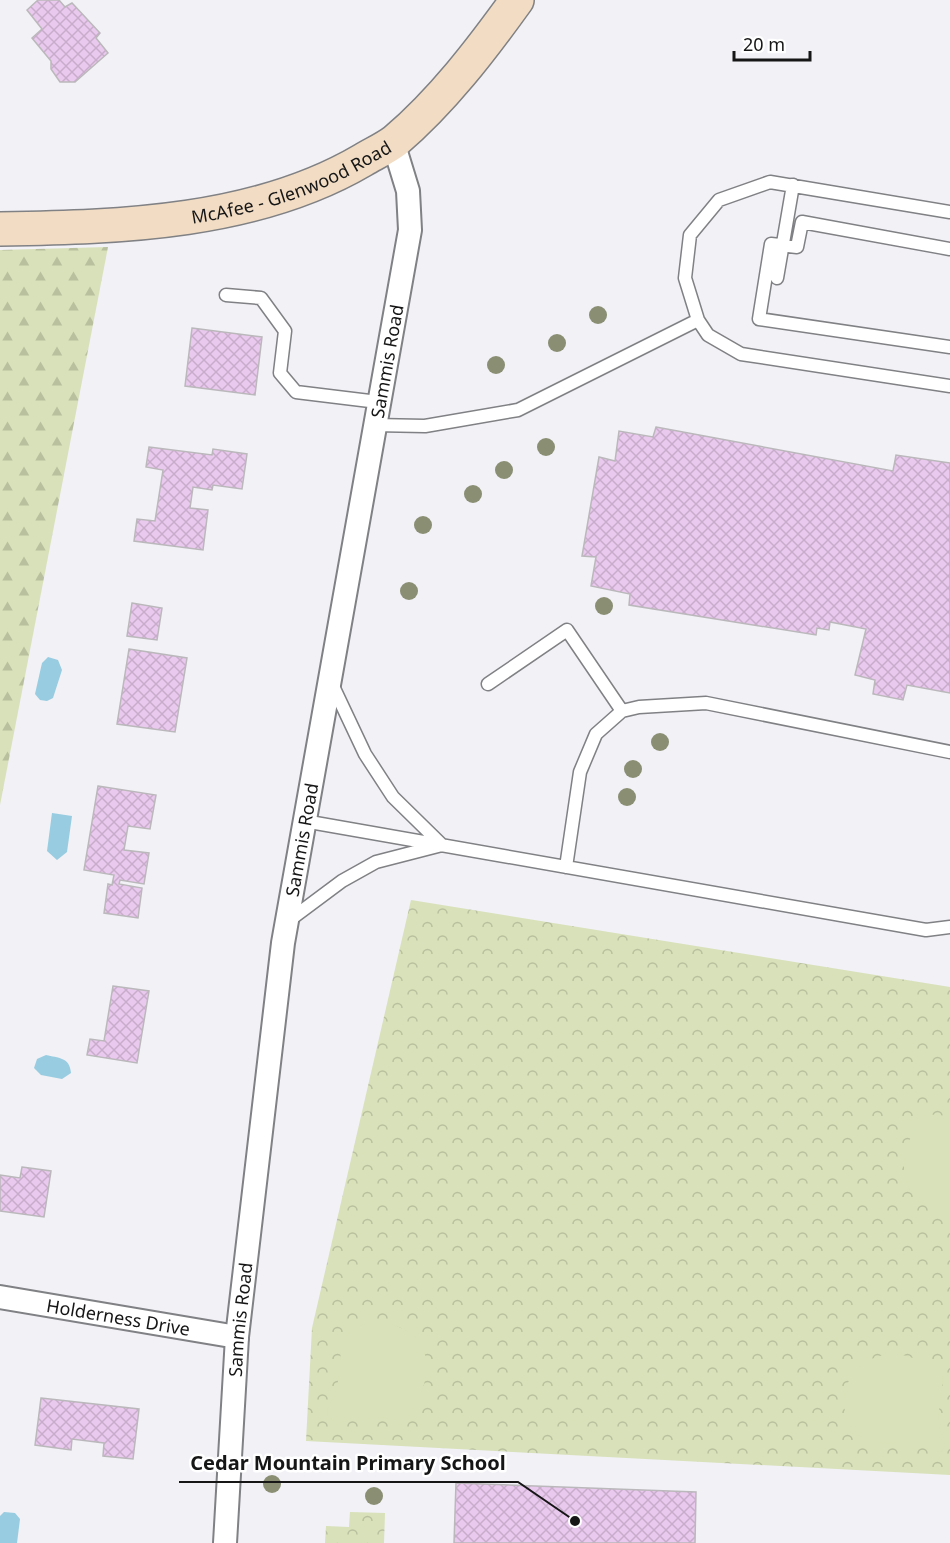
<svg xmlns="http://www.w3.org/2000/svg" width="950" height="1543" font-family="'Noto Sans',sans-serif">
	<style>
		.forest { fill: url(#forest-firs) }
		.park { fill: url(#park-crowns) }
		.pitch { fill: #d8e1b9 }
		.water { fill: #98cce0 }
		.building { fill: url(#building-cross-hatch); stroke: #bbb8bb; stroke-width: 1.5 }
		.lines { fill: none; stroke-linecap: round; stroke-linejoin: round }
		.lane-casing { stroke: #808184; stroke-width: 15 }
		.street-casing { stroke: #808184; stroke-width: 26 }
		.secondary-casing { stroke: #808184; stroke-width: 36 }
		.lane { stroke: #fff; stroke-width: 12 }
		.street { stroke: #fff; stroke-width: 22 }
		.secondary { stroke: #f2ddc4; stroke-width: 33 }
		.tree { fill: #8a8e73 }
		.labels { text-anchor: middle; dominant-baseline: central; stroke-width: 5; stroke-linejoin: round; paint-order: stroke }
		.street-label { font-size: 18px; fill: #161617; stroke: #fff }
		.leader { fill: none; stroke: #161617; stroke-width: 2 }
		.callout-dot { fill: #161617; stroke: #fff; stroke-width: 2 }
		.callout-label { font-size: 20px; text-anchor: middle; font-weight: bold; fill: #161617; stroke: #fff; stroke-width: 5; stroke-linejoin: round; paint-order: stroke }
	</style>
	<defs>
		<pattern id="forest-firs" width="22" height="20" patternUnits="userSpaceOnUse" patternTransform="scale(1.5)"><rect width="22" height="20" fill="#d8e1b9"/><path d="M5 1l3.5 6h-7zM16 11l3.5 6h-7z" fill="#b9c09e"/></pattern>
		<pattern id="park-crowns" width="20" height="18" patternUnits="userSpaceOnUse" patternTransform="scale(1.5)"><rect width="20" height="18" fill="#d8e1b9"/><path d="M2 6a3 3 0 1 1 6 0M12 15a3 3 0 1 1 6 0" fill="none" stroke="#b9c09e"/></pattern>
		<pattern id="building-cross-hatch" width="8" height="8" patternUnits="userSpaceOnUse" patternTransform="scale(1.5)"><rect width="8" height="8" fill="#eac9ee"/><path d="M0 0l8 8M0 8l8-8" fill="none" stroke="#c8accb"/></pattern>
	</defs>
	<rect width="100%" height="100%" fill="#f1f1f6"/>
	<path class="forest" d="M108,247L0,805V250Z"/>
	<path class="park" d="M411,900L950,987V1475L306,1441L312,1328Z
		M350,1512L385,1513L384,1543H325L326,1526L349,1527Z"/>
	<path class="pitch" d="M925,1114L950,1116V1213C892,1204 895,1152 925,1114Z
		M378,1321C438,1331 437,1379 405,1420C390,1420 366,1413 353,1415C342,1416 337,1425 327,1416C327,1406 332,1403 335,1394C347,1359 327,1329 378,1321Z
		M891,1353C912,1356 926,1362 943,1374C943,1389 937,1413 939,1426C941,1437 950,1441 941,1452C931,1452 928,1448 920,1445C903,1440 880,1447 865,1439C839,1426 838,1387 858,1368C867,1359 879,1356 891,1353Z"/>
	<path class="water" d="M48,657L58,660L62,670L53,698L47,701L40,700L35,694L42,663Z
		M52,813L72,816L67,852L57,860L47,851Z
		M46,1055C58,1058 70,1057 71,1073L62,1079L41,1075L34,1068L37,1059Z
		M4,1512L15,1513L20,1519L17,1543H0V1516Z"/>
	<path class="building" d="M38,0H59L65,7L72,3L100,33L96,38L108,53L75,82H60L51,69V61L32,38L42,29L27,10Z
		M192,328L262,337L255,395L185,386Z
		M656,427L893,471L896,455L950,463V693L907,685L903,700L873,694L875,680L855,675L866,629L830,622L829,630L817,628L816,635L629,605L630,594L591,586L596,557L582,556L599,457L615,461L619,431L653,437Z
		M149,447L212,455L213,449L247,454L242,489L213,485L212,490L193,487L190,508L208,510L203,550L134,541L137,519L155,521L163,470L146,467Z
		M132,603L162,608L157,640L127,636Z
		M129,649L187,658L175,732L117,724Z
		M98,786L156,795L150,829L128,826L124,850L149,853L144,884L120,880L119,884L142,888L138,918L104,913L108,884L112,885L114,875L84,870Z
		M113,986L149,991L137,1063L87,1055L90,1039L104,1041Z
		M22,1167L51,1171L44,1217L0,1211V1175L20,1178Z
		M41,1398L139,1409L133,1459L103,1456L104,1443L72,1439L71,1450L35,1445Z
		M456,1483L696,1492L695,1543H454Z"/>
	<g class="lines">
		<g class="lane-casing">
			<path id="lane" d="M950,212L770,182L719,200L690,235L685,278L698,320L708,335L741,354L950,386
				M950,249L802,222L797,247L771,244L759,319L950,347
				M777,278L793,185
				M226,295L261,298L285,331L280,373L296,392L378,402
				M374,425L425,426L518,410L698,320
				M488,684L567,630L622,711
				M304,821L926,930L950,927
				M566,867L580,772L596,734L622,711L639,707L706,703L950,752
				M287,922L342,881L376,862L442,845L393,797L365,754L332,684"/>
		</g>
		<g class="street-casing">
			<g id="street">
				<path id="s1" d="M0,1297L237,1337"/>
				<path id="s2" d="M225,1543L237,1337L283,943L410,230L408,191L393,142"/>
			</g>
		</g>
		<g class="secondary-casing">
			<g id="secondary">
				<path id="s3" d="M0,229C122,227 256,223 363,160C373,154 386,148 395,141C442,101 481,50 517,0"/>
			</g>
		</g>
		<use href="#lane" class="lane"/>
		<use href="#street" class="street"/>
		<use href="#secondary" class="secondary"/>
	</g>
	<g class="tree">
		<circle cx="598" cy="315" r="9"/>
		<circle cx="557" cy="343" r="9"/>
		<circle cx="496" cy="365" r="9"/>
		<circle cx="546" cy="447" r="9"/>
		<circle cx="504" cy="470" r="9"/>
		<circle cx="473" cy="494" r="9"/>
		<circle cx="423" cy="525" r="9"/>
		<circle cx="409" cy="591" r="9"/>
		<circle cx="604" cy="606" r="9"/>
		<circle cx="660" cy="742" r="9"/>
		<circle cx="633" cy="769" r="9"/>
		<circle cx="627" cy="797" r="9"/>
		<circle cx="272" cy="1484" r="9"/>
		<circle cx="374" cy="1496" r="9"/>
	</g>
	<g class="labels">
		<g class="street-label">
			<text stroke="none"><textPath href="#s3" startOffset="298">McAfee - Glenwood Road</textPath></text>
			<text stroke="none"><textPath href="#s2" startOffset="1194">Sammis Road</textPath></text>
			<text stroke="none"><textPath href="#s2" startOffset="708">Sammis Road</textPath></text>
			<text stroke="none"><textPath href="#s1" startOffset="120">Holderness Drive</textPath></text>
			<text stroke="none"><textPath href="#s2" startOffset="224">Sammis Road</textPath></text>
		</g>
	</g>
	<path class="leader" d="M575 1521L518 1482H179"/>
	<circle class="callout-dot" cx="575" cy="1521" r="6"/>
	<g class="callout-label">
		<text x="348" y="1470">Cedar Mountain Primary School</text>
	</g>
	<path d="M734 51v9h76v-9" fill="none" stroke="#161617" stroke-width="3"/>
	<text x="743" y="51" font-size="18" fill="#161617" stroke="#ffffff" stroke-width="4.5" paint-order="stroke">20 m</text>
</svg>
